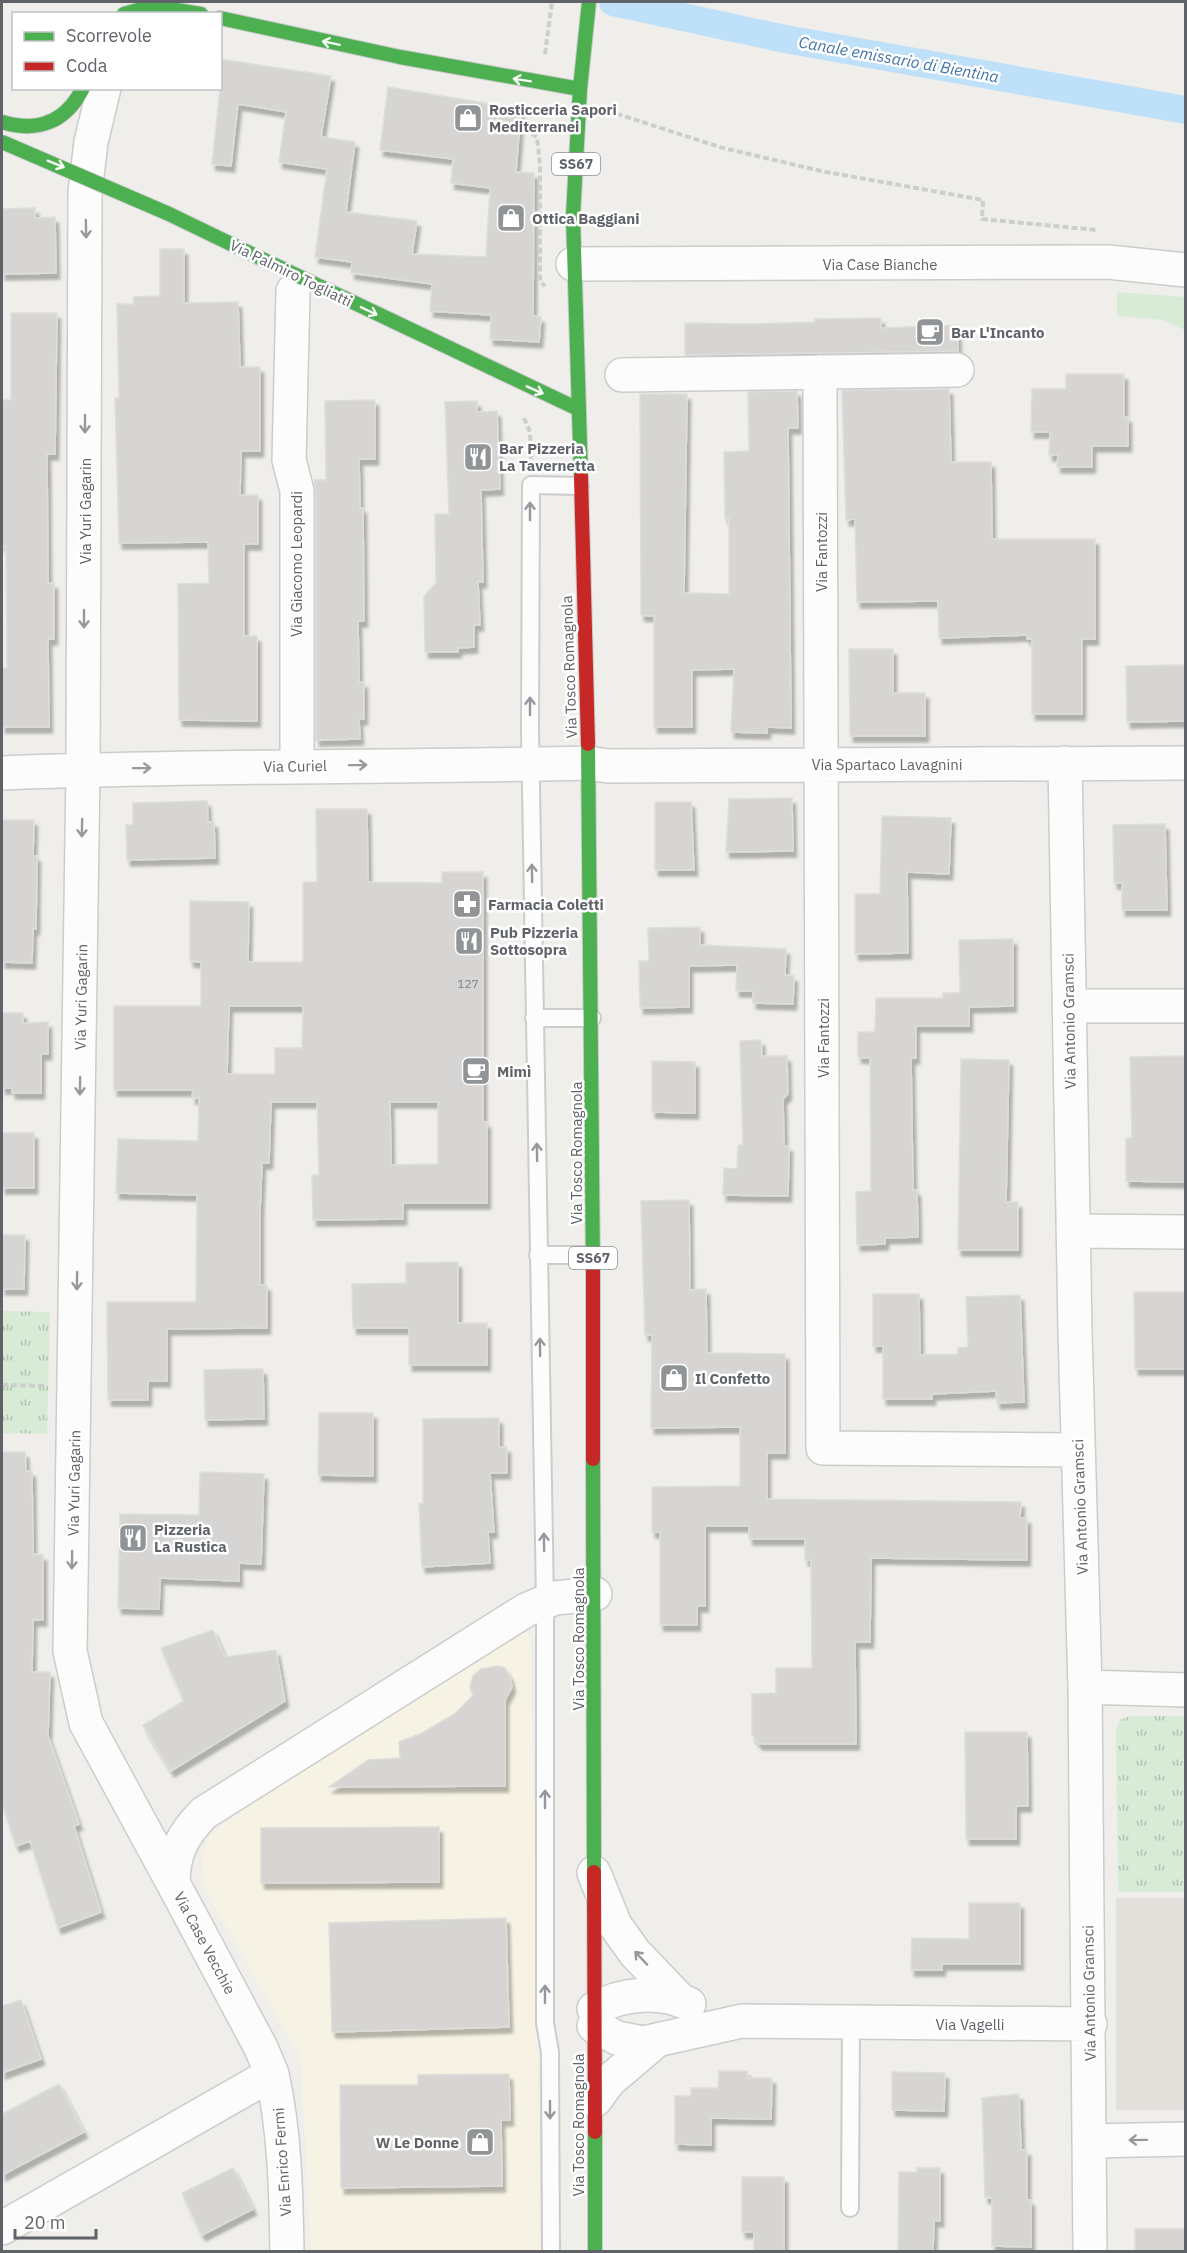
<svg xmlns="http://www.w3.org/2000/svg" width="1187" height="2253" font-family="'IBM Plex Sans',sans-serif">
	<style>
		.commercial { fill: #f7f3e4 }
		.education { fill: #e2e0da }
		.green { fill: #d8ebd6 }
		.park { fill: url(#park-tufts) }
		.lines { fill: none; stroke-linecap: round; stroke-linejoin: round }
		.canal { stroke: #bfe0f9; stroke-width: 28 }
		.building { fill: #d6d5d3; stroke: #deddd9; stroke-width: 1.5; fill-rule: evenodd; filter: url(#shadow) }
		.lane-casing { stroke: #cbcccc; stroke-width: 20 }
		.street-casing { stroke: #cbcccc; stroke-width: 36 }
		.fast-casing { stroke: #cacacb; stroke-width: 16 }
		.jam-casing { stroke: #cacacb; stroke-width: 16 }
		.path { stroke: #cacfcc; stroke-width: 4; stroke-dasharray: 6 3; stroke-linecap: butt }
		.lane { stroke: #fdfcfc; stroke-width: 16 }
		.street { stroke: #fdfcfc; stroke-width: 33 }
		.fast { stroke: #4caf50; stroke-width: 14 }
		.jam { stroke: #c62828; stroke-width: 14 }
		.fast-bridge-casing { stroke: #cacacb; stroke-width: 16; stroke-linecap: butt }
		.fast-bridge { stroke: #4caf50; stroke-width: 14 }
		.oneway { stroke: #f6fbf6 }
		.oneway2 { stroke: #96999c }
		.labels { text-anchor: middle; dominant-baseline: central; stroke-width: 5; stroke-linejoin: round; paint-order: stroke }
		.number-label { font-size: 12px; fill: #7e8184 }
		.shield { fill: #fff; stroke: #8f9295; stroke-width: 1.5 }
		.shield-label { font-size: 14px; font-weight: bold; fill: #5f6368 }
		.poi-label { font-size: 15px; font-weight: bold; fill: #5f6368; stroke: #fff; text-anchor: start }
		.street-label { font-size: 15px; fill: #5f6368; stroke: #fff }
		.water-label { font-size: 16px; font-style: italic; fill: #4174aa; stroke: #fff }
	</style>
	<defs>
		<pattern id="park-tufts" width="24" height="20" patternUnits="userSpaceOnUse" patternTransform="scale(1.5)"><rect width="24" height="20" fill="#d8ebd6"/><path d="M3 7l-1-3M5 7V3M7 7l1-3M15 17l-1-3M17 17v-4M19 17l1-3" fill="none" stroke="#b2c2b1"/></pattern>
		<filter id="shadow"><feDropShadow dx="3.5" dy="6" stdDeviation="1.5" flood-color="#0004"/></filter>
	</defs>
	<rect width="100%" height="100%" fill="#efeeea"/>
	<path class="commercial" d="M516,1632L527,1633L531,1638L541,2251H311L301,2059L205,1889L201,1859L209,1836L278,1782Z"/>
	<path class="education" d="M1116,1898H1185V2110H1116Z"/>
	<path class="green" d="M1117,292L1185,297V330L1162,320L1117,316Z"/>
	<path class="park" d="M2,1311L50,1312L47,1434L2,1433Z
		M1130,1716H1185V1892H1118L1116,1730L1120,1720Z"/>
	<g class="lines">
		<path class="canal" d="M613,2L785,39L1186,110"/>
	</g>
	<path class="building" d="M220,59L331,76L321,137L355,142L346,212L417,221L412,254L486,257L490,188L451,183L453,159L380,150L388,87L521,109L516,172L534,173L533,316L541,317L539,342L490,339L491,315L430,311L432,284L351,273L352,262L315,257L327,169L279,162L286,112L238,104L231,166L212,164L220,88Z
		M35,208V218L55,217L56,273L2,274V209Z
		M160,249H184V303L238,302L240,367H260V451H241L240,495H258V544H244V636H257V721L179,720L178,584L209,583L208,542L119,543L115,398H119L117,304H134L133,297L160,296Z
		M11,313H57L55,454H47L48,583H54V639H48L49,727H2V668H7L6,546H2V400H11Z
		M881,318V328L957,325L958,351L685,355V323L751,324L815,322V319Z
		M1066,374H1124V417H1128V446H1092V467H1057L1058,455H1049L1050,432H1031L1032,389H1066Z
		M949,389L951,462H991L992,539H1095V639H1082V714H1032V639H1027V635L939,638L938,601L857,602L855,519L846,520L842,390Z
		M797,391L798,428H788L791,728L767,727V733L731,732L734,669L692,670V727H654V616L641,615L640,394H687L684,593L729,594V518H725L724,452L749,451L748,392Z
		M375,400V459H359L360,508H363L364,621H358L359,682H364V719H359L360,739L316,740V491L314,480H326L325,401Z
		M477,401V412L497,411L500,489L481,490L483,582H478L480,625H474V647L458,648V652H425L424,596L436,583L435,514H449L445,402Z
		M849,649H893V693H925V736H850Z
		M1185,665V721L1127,722L1126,666Z
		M792,798L793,851L726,852L729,799Z
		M207,801L208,822H214L215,858L127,860L126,825H133V803Z
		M655,802H691L694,870H655Z
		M316,809H367L368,882L442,883V872H483V1122H487V1203H403V1219L313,1220L312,1175H319L317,1102H271L269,1163H262L260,1211V1285H267V1328L167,1329V1381H148V1400H108L107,1302H196L197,1195L116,1193L118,1139L198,1141L199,1098H192L193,1090H114V1006H201V962L190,961V901L249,902L248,962H303V882H317ZM229,1006H303L302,1048H275V1074H227ZM390,1102H438V1164L391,1165Z
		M882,816L951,818L949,874L907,872L908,953L855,954V894H880Z
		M2,820H34L33,856H37L36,929H33L32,963L2,962Z
		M1165,824L1167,910H1122V883H1114L1113,825Z
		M700,927V945L786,949L785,975L794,976L793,1004L753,1003V991H736L737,965L689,966V1007L640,1008L639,961H649L648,928Z
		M1013,939V1006L969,1007V1026H916V1058H911L913,1190H917L918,1237L885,1238V1244L857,1245L856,1192L871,1191L870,1058L858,1057V1032H875L876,998H943V993H960L959,940Z
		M2,1013H23V1023L48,1022V1054H41V1093H12V1088H2Z
		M761,1040L762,1056H787L788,1094L783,1099L784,1146H789L788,1196L723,1195L724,1168L737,1169L738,1145H743L740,1041Z
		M1185,1056V1182L1126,1181V1138H1132L1130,1057Z
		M961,1059L1009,1060L1006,1202H1018V1250H958Z
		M652,1061L695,1062V1113L652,1112Z
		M2,1133H34V1188H2Z
		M689,1200L690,1290L706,1289L707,1353L785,1354V1453H767V1499L1021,1502L1020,1518H1027V1560L871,1558L870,1642H855L856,1744H759L752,1735V1694L776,1693V1668H812L811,1560H805V1539H749V1526H705V1606H697V1625H660V1532H652V1487L740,1486V1427L651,1428L652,1335H645L641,1201Z
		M2,1235H25L24,1289H2Z
		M458,1262V1323H487V1365H409V1328H353L352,1284L406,1283V1263Z
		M1134,1292H1185V1369H1135Z
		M873,1294H919L920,1355L958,1354V1348L968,1347L966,1297L1020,1295L1024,1402L997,1403L996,1391L932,1394V1399H883V1346H873Z
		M263,1369L264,1419L205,1420L204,1370Z
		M319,1413H373V1476L318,1475Z
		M499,1418V1447H507V1473H490L494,1532H488L490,1563L422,1567L419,1504L423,1503V1419Z
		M2,1452H25L26,1471H32L33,1554L43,1555V1620H33L32,1672H50L48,1736L79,1824L74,1826L101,1912L58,1928L30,1841L16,1846L2,1803Z
		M200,1472L264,1474L261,1564L239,1563V1581L160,1578L159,1609L118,1608L120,1514L199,1515Z
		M213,1630L225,1657L276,1650L285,1701L171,1771L143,1725L184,1701L161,1648Z
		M497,1666L505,1668L510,1677L512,1687L505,1700V1786L329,1787L368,1760L400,1758L399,1742L422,1733L456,1713L473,1695L470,1687L473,1676L481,1669Z
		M965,1732H1027L1028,1806H1016V1839H966Z
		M439,1827V1882L261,1883V1828Z
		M969,1903H1020V1964H942V1970H911L912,1938L969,1939Z
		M506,1918L509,2027L332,2032L329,1923Z
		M21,2000L41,2059L2,2073V2006Z
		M719,2071H747V2078H772L771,2119L711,2118V2145L675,2144V2096H691V2088H718Z
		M892,2072L945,2073L944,2111L892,2110Z
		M509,2074L510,2120H501L502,2186L341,2188L340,2085H418V2075Z
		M59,2084L84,2132L2,2175V2114Z
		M1019,2094L1021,2150H1027V2200H1031V2247L992,2246V2198L985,2197L982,2098Z
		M233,2168L253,2209L202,2235L182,2193Z
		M917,2168H940V2221L934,2220L933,2252H898L899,2172H917Z
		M742,2177H784V2252H754V2232H742Z
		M1135,2229H1185V2252H1135Z"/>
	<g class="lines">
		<g class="lane-casing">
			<path id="lane" d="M534,1018H592
				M538,1255H593
				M850,2208L851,2022
				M551,2252L550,2052L545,2023V1601L530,729L531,485L580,486"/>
		</g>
		<g class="street-casing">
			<path id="street" d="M104,88L91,142L85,192L83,769L70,1651L86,1723L173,1883
				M573,264L1108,262L1186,270
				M293,291L289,460L297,491V766
				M820,372L823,1448L1078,1450
				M622,375L957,370
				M1065,763L1075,1331L1085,1687L1090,2252
				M2,773C197,765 393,768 588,763L608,766L1186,763
				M1069,1006H1186
				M1073,1231L1186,1232
				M1085,1687L1186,1690
				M594,1873L615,1925L635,1953L681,2001
				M594,2009C622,1993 660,1990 689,2004
				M594,2026L617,2038L643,2043L742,2021L1090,2024
				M272,2074C285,2133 286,2192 287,2252
				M595,2100L609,2081L655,2042
				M1090,2141L1186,2139
				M2,2228L272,2074L261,2048L173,1883C173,1853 183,1834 204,1813L526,1610L555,1598L595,1594"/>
		</g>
		<g class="fast-casing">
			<path id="fast" d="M124,14L152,6L201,14
				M220,18L400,57L580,89
				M2,122C38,133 66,122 83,88
				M260,258L578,409
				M581,477L573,216L580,89L589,2
				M588,744L593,1270
				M593,1459L594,1872
				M595,2132V2252"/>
		</g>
		<g class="jam-casing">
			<path id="jam" d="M581,477L588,744
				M593,1270V1459
				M594,1872L595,2132"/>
		</g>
		<path class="path" d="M545,54L552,2
			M524,111V129L537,137L540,165V281L545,286
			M608,111L723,148L821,171L983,200L982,219L1096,230
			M524,418L530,432L531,463
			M2,1385L46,1386"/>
		<use href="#lane" class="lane"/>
		<use href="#street" class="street"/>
		<use href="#fast" class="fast"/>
		<use href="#jam" class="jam"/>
		<g class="fast-bridge-casing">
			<path id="fast-bridge" d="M2,142L169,214L260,258"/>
		</g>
		<use href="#fast-bridge" class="fast-bridge"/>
	</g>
	<defs><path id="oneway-shaft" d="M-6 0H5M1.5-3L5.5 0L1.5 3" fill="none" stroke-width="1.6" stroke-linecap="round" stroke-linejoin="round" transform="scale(1.5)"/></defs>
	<g class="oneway">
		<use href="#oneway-shaft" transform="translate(331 43) rotate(-168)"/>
		<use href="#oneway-shaft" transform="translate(522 80) rotate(-171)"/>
		<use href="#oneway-shaft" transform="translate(56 164) rotate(22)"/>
		<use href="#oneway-shaft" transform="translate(369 311) rotate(26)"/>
		<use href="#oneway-shaft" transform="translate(535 390) rotate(24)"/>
	</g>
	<g class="oneway2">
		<use href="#oneway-shaft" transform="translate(86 229) rotate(89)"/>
		<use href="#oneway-shaft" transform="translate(85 424) rotate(90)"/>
		<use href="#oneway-shaft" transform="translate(530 511) rotate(-90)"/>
		<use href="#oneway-shaft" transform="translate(84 619) rotate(90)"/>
		<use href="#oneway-shaft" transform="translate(530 706) rotate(-90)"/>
		<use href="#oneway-shaft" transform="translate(358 765) rotate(-1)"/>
		<use href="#oneway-shaft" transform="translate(142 768) rotate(-1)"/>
		<use href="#oneway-shaft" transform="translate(82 828) rotate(91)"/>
		<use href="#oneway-shaft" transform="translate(532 873) rotate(-91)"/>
		<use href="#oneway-shaft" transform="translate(80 1086) rotate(91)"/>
		<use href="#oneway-shaft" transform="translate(537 1152) rotate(-91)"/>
		<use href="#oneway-shaft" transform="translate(77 1281) rotate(91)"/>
		<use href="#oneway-shaft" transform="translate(540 1347) rotate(-91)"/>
		<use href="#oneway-shaft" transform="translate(544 1542) rotate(-91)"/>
		<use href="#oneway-shaft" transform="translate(72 1560) rotate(91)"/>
		<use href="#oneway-shaft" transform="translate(545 1799) rotate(-90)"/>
		<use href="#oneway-shaft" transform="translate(641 1958) rotate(-133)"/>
		<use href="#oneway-shaft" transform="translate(545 1994) rotate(-90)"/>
		<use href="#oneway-shaft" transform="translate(550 2110) rotate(90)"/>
		<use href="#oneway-shaft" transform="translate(1138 2140) rotate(179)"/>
	</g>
	<defs>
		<g id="shop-square" transform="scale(1.5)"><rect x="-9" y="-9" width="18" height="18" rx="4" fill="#919496" stroke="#fff"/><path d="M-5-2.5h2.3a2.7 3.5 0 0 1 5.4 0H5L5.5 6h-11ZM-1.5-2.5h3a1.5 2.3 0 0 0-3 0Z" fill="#fff"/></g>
		<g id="cafe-square" transform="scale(1.5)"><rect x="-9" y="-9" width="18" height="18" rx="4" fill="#919496" stroke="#fff"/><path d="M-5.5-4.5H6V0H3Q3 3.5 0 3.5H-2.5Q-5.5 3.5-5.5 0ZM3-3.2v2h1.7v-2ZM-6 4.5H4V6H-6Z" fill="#fff"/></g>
		<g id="restaurant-square" transform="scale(1.5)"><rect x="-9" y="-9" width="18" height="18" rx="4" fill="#919496" stroke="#fff"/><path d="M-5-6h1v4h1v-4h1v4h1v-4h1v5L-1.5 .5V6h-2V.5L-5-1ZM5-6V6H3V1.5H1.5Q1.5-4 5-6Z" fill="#fff"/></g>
		<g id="pharmacy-square" transform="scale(1.5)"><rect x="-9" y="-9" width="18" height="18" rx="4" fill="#919496" stroke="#fff"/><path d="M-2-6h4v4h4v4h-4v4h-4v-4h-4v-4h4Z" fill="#fff"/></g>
	</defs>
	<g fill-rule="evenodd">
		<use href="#shop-square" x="468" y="118"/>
		<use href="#shop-square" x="511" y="218"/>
		<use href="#cafe-square" x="930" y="332"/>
		<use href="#restaurant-square" x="478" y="457"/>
		<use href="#pharmacy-square" x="467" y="904"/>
		<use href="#restaurant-square" x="469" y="941"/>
		<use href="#cafe-square" x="476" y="1071"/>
		<use href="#shop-square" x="674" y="1378"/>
		<use href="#restaurant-square" x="133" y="1538"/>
		<use href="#shop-square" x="480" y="2142"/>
	</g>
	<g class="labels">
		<g class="number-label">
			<text x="468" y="983">127</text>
		</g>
		<g class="shield">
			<rect x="552" y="153" width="48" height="22" rx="4.5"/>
			<rect x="569" y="1247" width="48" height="22" rx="4.5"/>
		</g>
		<g class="shield-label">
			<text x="576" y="164">SS67</text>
			<text x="593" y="1258">SS67</text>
		</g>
		<g class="poi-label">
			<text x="489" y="109">Rosticceria Sapori<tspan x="489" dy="17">Mediterranei</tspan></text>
			<text x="532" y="218">Ottica Baggiani</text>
			<text x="951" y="332">Bar L'Incanto</text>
			<text x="499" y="448">Bar Pizzeria<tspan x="499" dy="17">La Tavernetta</tspan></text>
			<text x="488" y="904">Farmacia Coletti</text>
			<text x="490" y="932">Pub Pizzeria<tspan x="490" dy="17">Sottosopra</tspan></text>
			<text x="497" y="1071">Mimì</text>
			<text x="695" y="1378">Il Confetto</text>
			<text x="154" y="1529">Pizzeria<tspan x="154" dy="17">La Rustica</tspan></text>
			<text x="459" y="2142" text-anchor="end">W Le Donne</text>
		</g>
		<g class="street-label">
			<text x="880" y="264">Via Case Bianche</text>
			<text transform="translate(291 273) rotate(26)">Via Palmiro Togliatti</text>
			<text transform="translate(85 511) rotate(-90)">Via Yuri Gagarin</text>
			<text transform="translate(821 552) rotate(-90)">Via Fantozzi</text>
			<text transform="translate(296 564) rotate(-90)">Via Giacomo Leopardi</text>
			<text transform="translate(569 667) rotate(-92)">Via Tosco Romagnola</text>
			<text x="887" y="764">Via Spartaco Lavagnini</text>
			<text transform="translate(295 766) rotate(-1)">Via Curiel</text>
			<text transform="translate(81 997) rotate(-89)">Via Yuri Gagarin</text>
			<text transform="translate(1069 1021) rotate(-91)">Via Antonio Gramsci</text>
			<text transform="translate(823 1038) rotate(-90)">Via Fantozzi</text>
			<text transform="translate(576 1153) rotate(-90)">Via Tosco Romagnola</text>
			<text transform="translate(74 1483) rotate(-89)">Via Yuri Gagarin</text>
			<text transform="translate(1080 1507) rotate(-92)">Via Antonio Gramsci</text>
			<text transform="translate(578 1639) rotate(-90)">Via Tosco Romagnola</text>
			<text transform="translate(205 1943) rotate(62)">Via Case Vecchie</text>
			<text transform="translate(1089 1993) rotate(-91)">Via Antonio Gramsci</text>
			<text x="970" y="2024">Via Vagelli</text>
			<text transform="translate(578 2125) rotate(-90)">Via Tosco Romagnola</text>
			<text transform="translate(282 2162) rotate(-94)">Via Enrico Fermi</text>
		</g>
		<g class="water-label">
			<text transform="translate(899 59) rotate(10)">Canale emissario di Bientina</text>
		</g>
	</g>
	<rect width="1187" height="2253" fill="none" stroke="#5f6368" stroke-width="6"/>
	<rect x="12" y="12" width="210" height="78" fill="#ffffff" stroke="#bfc1c3" stroke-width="1.5"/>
	<rect x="24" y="32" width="30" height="9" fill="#4caf50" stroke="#bfc1c3" stroke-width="1.5"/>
	<text x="66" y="42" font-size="18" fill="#5f6368">Scorrevole</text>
	<rect x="24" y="62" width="30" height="9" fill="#c62828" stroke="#bfc1c3" stroke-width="1.5"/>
	<text x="66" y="72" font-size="18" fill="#5f6368">Coda</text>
	<path d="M15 2229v9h81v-9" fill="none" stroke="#5f6368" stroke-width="3"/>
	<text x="24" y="2229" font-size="18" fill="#5f6368" stroke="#ffffff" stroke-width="4.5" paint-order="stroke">20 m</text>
</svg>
